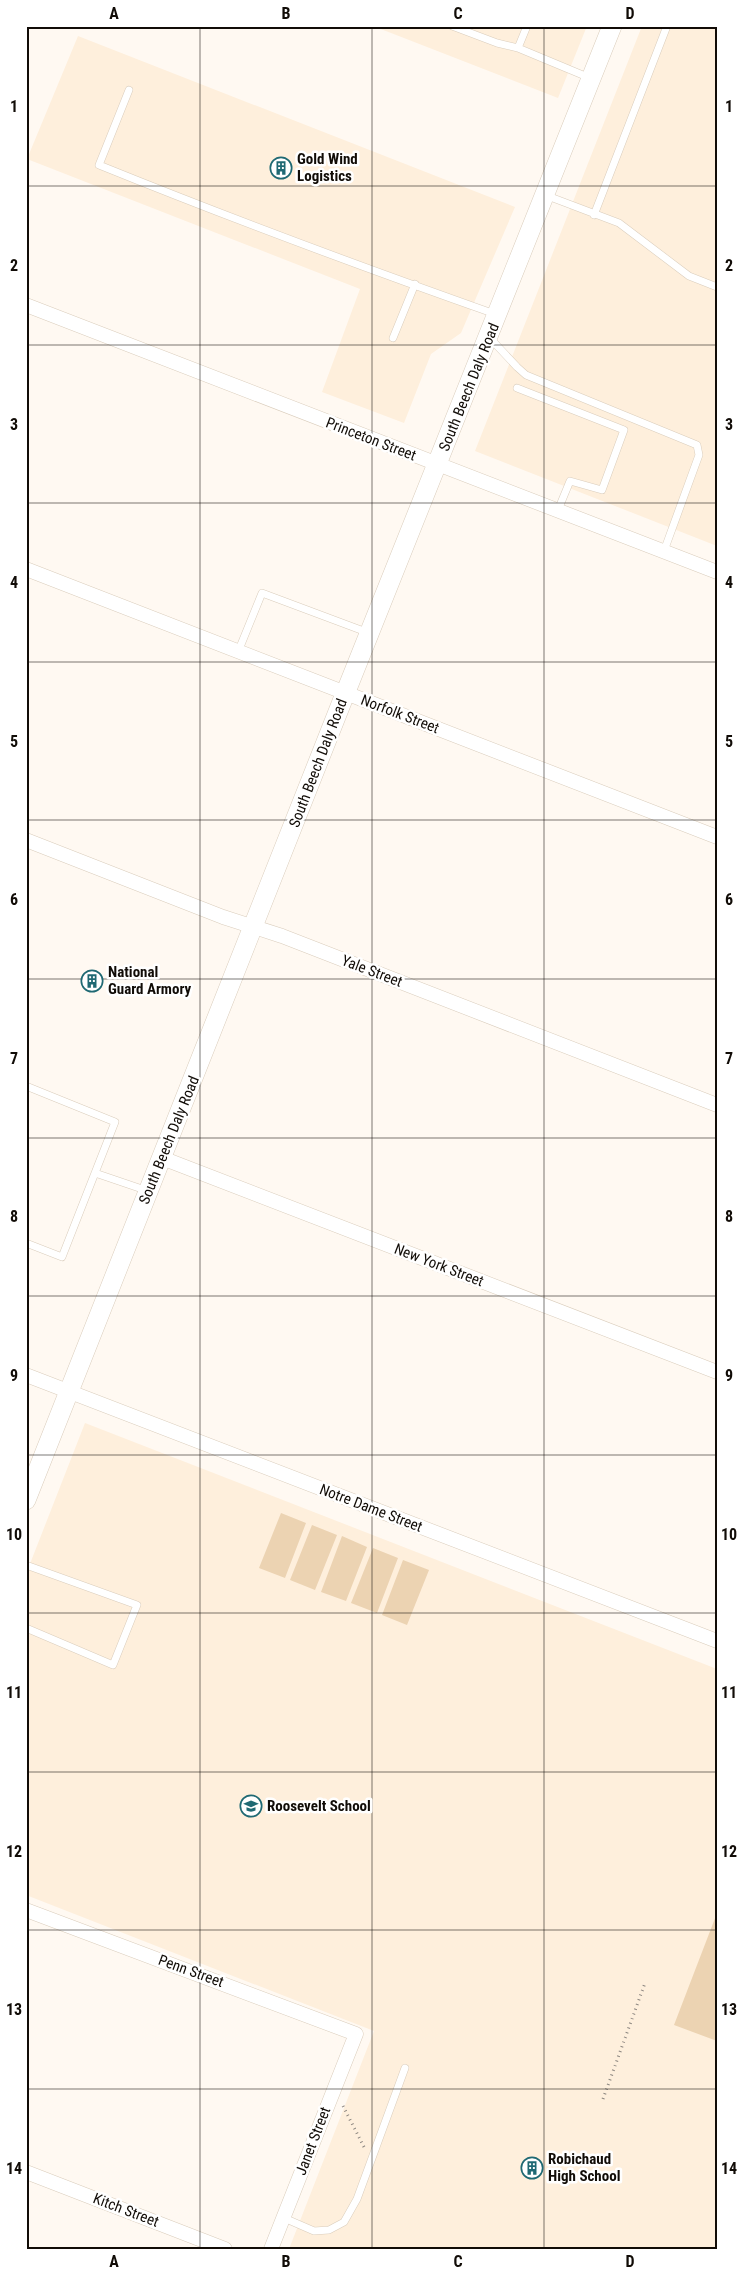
<svg xmlns="http://www.w3.org/2000/svg" width="743" height="2275" font-family="'Roboto Condensed',sans-serif">
	<style>
		.built { fill: #feefdc }
		.green { fill: #ecd3b2 }
		.lines { fill: none; stroke-linecap: round; stroke-linejoin: round }
		.lane-casing { stroke: #dacdbc; stroke-width: 8 }
		.street-casing { stroke: #dacdbc; stroke-width: 15 }
		.secondary-casing { stroke: #dacdbc; stroke-width: 20 }
		.path { stroke: #8d8781; stroke-width: 3; stroke-dasharray: 1 4; stroke-linecap: butt }
		.lane { stroke: #fff; stroke-width: 7 }
		.street { stroke: #fff; stroke-width: 14 }
		.secondary { stroke: #fff; stroke-width: 19 }
		.grid { fill: none; stroke: #110c07; stroke-width: 1; stroke-opacity: 0.55 }
		.labels { text-anchor: middle; dominant-baseline: central; stroke-width: 5; stroke-linejoin: round; paint-order: stroke }
		.poi-label { font-size: 15px; font-weight: bold; fill: #110c07; stroke: #fff; text-anchor: start }
		.street-label { font-size: 15px; fill: #110c07; stroke: #fff }
		.neatline { fill: none; stroke: #110c07; stroke-width: 2 }
		.grid-label { font-size: 16px; text-anchor: middle; font-weight: bold; fill: #110c07 }
	</style>
	<rect width="100%" height="100%" fill="#fff9f2"/>
	<path class="built" d="M373,26H587L558,98Z
		M642,26H717V546L475,451Z
		M78,36L515,207L461,333L431,354L404,423L322,392L360,289L27,159Z
		M85,1423L717,1669V2249H289L374,2031L26,1895V1574Z"/>
	<path class="green" d="M281,1513L306,1523L285,1578L259,1568Z
		M312,1525L337,1535L315,1590L290,1580Z
		M342,1536L367,1547L346,1601L321,1592Z
		M373,1548L398,1558L377,1613L351,1603Z
		M403,1560L429,1570L407,1625L382,1615Z
		M717,1913V2041L674,2025Z"/>
	<g class="lines">
		<g class="lane-casing">
			<path id="lane" d="M452,26L497,43L518,48
				M527,26L518,48L590,78
				M129,90L99,165C230,218 362,267 495,314
				M545,195L619,223L689,276L717,287
				M594,215L667,26
				M489,337L517,367L526,375L697,445L699,455L664,551
				M393,338L415,284
				M517,388L624,430L602,490L570,481L558,510
				M238,652L262,593L369,633
				M26,1086L115,1122L62,1257L26,1243
				M95,1173L148,1191
				M26,1565L137,1605L113,1665L26,1628
				M284,2218L314,2231L329,2230L344,2222L357,2199L405,2068"/>
		</g>
		<g class="street-casing">
			<path id="street" d="M26,305L717,572
				M26,569C256,659 487,747 717,837
				M26,840L223,917L282,936L717,1105
				M162,1158L717,1372
				M26,1375L717,1641
				M26,1910L356,2034L271,2249
				M26,2172L225,2249"/>
		</g>
		<g class="secondary-casing">
			<path id="secondary" d="M26,1500L345,694L612,26"/>
		</g>
		<path class="path" d="M603,2099L645,1983
			M343,2106L364,2147"/>
		<use href="#lane" class="lane"/>
		<use href="#street" class="street"/>
		<use href="#secondary" class="secondary"/>
	</g>
	<path class="grid" d="M200,26V2249M372,26V2249M544,26V2249M26,186H717M26,345H717M26,503H717M26,662H717M26,820H717M26,979H717M26,1138H717M26,1296H717M26,1455H717M26,1613H717M26,1772H717M26,1930H717M26,2089H717"/>
	<defs>
		<g id="building-ring" transform="scale(1.125)"><circle r="9.5" fill="#fff" stroke="#1f6973" stroke-width="1.5"/><path d="M-4-6H4V6H1V3H-1V6H-4ZM-2.5-4.3h1.7v1.8h-1.7ZM.8-4.3h1.7v1.8H.8ZM-2.5-1h1.7V.8h-1.7ZM.8-1h1.7V.8H.8Z" fill="#1f6973"/></g>
		<g id="school-ring" transform="scale(1.125)"><circle r="9.5" fill="#fff" stroke="#1f6973" stroke-width="1.5"/><path d="M0-5L7-2L0 1L-7-2ZM-4 1L0 2.5L4 1V4Q0 6-4 4Z" fill="#1f6973"/></g>
	</defs>
	<g fill-rule="evenodd">
		<use href="#building-ring" x="281" y="168"/>
		<use href="#building-ring" x="92" y="981"/>
		<use href="#school-ring" x="251" y="1806"/>
		<use href="#building-ring" x="532" y="2168"/>
	</g>
	<g class="labels">
		<g class="poi-label">
			<text x="297" y="159">Gold Wind<tspan x="297" dy="17">Logistics</tspan></text>
			<text x="108" y="972">National<tspan x="108" dy="17">Guard Armory</tspan></text>
			<text x="267" y="1806">Roosevelt School</text>
			<text x="548" y="2159">Robichaud<tspan x="548" dy="17">High School</tspan></text>
		</g>
		<g class="street-label">
			<text transform="translate(469 387) rotate(-68)">South Beech Daly Road</text>
			<text transform="translate(371 439) rotate(21)">Princeton Street</text>
			<text transform="translate(400 714) rotate(21)">Norfolk Street</text>
			<text transform="translate(318 763) rotate(-69)">South Beech Daly Road</text>
			<text transform="translate(372 971) rotate(21)">Yale Street</text>
			<text transform="translate(169 1140) rotate(-68)">South Beech Daly Road</text>
			<text transform="translate(439 1265) rotate(21)">New York Street</text>
			<text transform="translate(371 1508) rotate(21)">Notre Dame Street</text>
			<text transform="translate(191 1971) rotate(20)">Penn Street</text>
			<text transform="translate(313 2141) rotate(-69)">Janet Street</text>
			<text transform="translate(126 2210) rotate(21)">Kitch Street</text>
		</g>
	</g>
	<rect width="743" height="2275" fill="none" stroke="#ffffff" stroke-width="55"/>
	<rect x="28" y="28" width="688" height="2220" class="neatline"/>
	<g class="grid-label">
		<text x="114" y="19">A</text>
		<text x="286" y="19">B</text>
		<text x="458" y="19">C</text>
		<text x="630" y="19">D</text>
		<text x="14" y="112">1</text>
		<text x="729" y="112">1</text>
		<text x="14" y="271">2</text>
		<text x="729" y="271">2</text>
		<text x="14" y="430">3</text>
		<text x="729" y="430">3</text>
		<text x="14" y="588">4</text>
		<text x="729" y="588">4</text>
		<text x="14" y="747">5</text>
		<text x="729" y="747">5</text>
		<text x="14" y="905">6</text>
		<text x="729" y="905">6</text>
		<text x="14" y="1064">7</text>
		<text x="729" y="1064">7</text>
		<text x="14" y="1222">8</text>
		<text x="729" y="1222">8</text>
		<text x="14" y="1381">9</text>
		<text x="729" y="1381">9</text>
		<text x="14" y="1540">10</text>
		<text x="729" y="1540">10</text>
		<text x="14" y="1698">11</text>
		<text x="729" y="1698">11</text>
		<text x="14" y="1857">12</text>
		<text x="729" y="1857">12</text>
		<text x="14" y="2015">13</text>
		<text x="729" y="2015">13</text>
		<text x="14" y="2174">14</text>
		<text x="729" y="2174">14</text>
		<text x="114" y="2267">A</text>
		<text x="286" y="2267">B</text>
		<text x="458" y="2267">C</text>
		<text x="630" y="2267">D</text>
	</g>
</svg>
